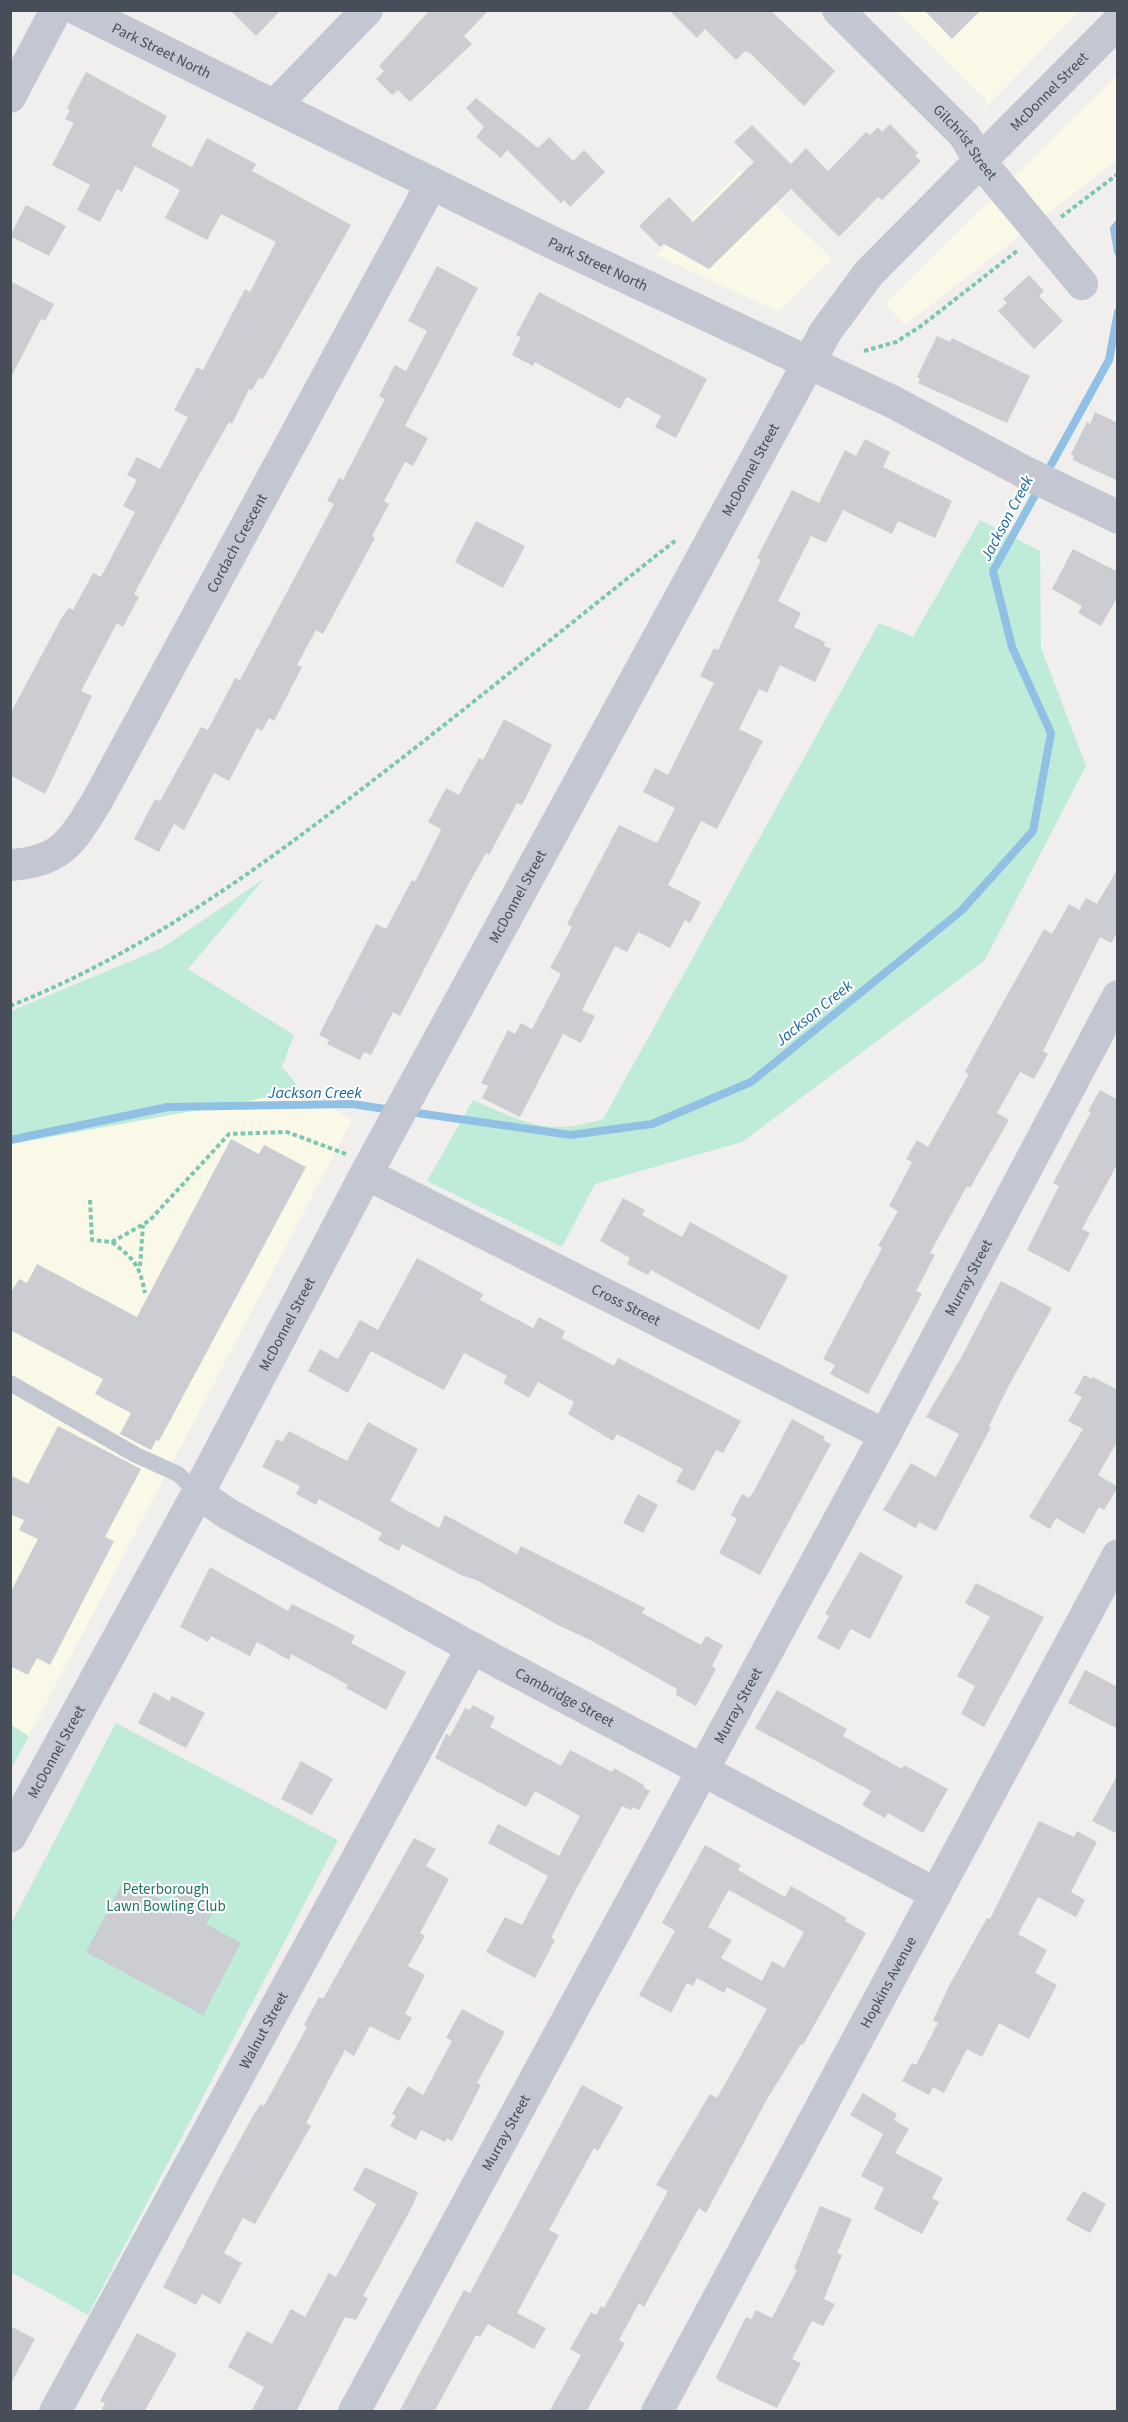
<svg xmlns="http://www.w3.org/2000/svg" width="1128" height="2422" font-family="'Source Sans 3',sans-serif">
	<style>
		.commercial { fill: #faf9e8 }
		.green { fill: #bfebd9 }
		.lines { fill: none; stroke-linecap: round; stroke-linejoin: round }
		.stream { stroke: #90c1e5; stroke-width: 8 }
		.building { fill: #ccccd3; fill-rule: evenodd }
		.path { stroke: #7ac6b1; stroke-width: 4; stroke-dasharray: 4.5 3; stroke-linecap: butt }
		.service { stroke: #c2c7d2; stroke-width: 16 }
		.minor { stroke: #c2c7d2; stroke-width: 32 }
		.tertiary { stroke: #c2c7d2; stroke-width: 33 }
		.labels { text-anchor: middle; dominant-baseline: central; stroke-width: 4.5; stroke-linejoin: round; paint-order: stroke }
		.street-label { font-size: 15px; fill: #484d5a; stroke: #fff }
		.park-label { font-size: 15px; fill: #1e765c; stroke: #fff }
		.water-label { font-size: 16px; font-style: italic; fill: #17659d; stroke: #fff }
	</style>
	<rect width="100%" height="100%" fill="#f0efee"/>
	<path class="commercial" d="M896,11H1080L983,110L987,101Z
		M1117,75V160L905,325L885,304Z
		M740,171L832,259L779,312L656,255Z
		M302,1091L352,1120L29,1736L11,1725V1144Z"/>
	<path class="green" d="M980,520L1040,551L1041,648L1086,766L985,960L742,1142L595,1184L562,1247L427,1181L473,1100C524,1122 546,1137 603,1119L879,623L913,637Z
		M264,879L188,969L294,1035L282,1067L302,1091L11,1144V1011L162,948Z
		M116,1723L338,1840L88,2315L11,2272V1924Z
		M11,1725L29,1736L11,1769Z"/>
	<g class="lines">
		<path class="stream" d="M1118,224L1114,229L1118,252
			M1046,474L1109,360L1118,312
			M410,1112L571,1135L652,1124L751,1082L961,911L1033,831L1051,733L1012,647L993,571L1039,488
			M10,1140L168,1107L352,1104L392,1110"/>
	</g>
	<path class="building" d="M230,10H281L256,36Z
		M430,10H489L464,36L472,44L410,102L398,90L392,95L376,79L384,71L379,66Z
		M669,10H770L835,71L804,106L750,53L745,51L736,60L705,29L697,38Z
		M924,10H981L952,39Z
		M86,72L167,116L151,146L192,167L207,138L256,164L252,171L351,225L263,379L259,378L252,390L249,389L232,424L229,422L196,480L134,594L139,597L123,627L117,623L81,691L92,696L45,794L10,775V714L61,619L69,608L73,610L93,573L101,577L135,512L123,506L137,480L127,475L137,457L160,469L188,417L174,410L197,367L203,370L245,289L250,292L276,242L221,214L207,240L165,218L180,190L135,166L122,192L117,189L100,222L77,210L90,185L52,165L74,123L65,119L70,110L67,108Z
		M476,98L538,148L549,137L573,161L584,150L605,172L570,207L564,200L561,203L507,150L501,158L476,137L484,127L466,108Z
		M890,124L918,153L915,156L921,161L882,200L878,197L839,237L791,189L709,269L664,244L660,247L639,226L669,197L693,222L754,162L734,142L752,125L791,164L806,148L828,171L866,132L870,135L878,127L882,132Z
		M26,205L66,226L49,256L10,236Z
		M437,266L478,288L405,426L428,438L413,466L405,462L384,501L389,504L372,536L375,538L323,634L316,630L297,665L302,667L274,721L269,718L262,731L257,728L229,781L214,773L184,830L174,824L159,852L134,839L155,799L160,801L201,727L208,730L235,678L240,680L334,504L327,501L339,478L343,480L385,399L379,396L395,365L406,371L427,331L408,321Z
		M1029,275L1044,291L1039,296L1063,321L1034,349L998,311L1007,303L1003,299Z
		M10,281L54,304L45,321L41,319L10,379Z
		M539,292L707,379L676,438L655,427L661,416L627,397L620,409L535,362L533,366L512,355L521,337L516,335Z
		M937,336L950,342L952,338L1030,376L1007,423L918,383L920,379L917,377Z
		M1095,412L1118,423V481L1073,460L1074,456L1071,454L1087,422L1090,424Z
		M865,439L890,452L883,467L952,501L935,538L898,521L892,534L843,510L826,543L811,536L778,601L801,613L794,627L825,642L824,646L831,649L815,682L780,665L767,693L759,689L739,729L763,741L717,829L701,821L668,885L701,902L690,923L685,920L670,948L638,932L627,952L615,946L582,1010L595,1016L581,1043L563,1034L520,1117L482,1098L488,1086L481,1083L508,1030L515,1034L521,1023L532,1029L561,974L550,968L572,927L567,924L619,825L657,843L675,808L643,792L655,768L668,775L714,683L700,676L714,648L718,650L761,560L757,558L792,490L819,503L845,450L856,456Z
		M476,521L525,546L503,588L455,562Z
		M1073,549L1118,572V596L1101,626L1078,613L1082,606L1052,589Z
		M504,719L552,745L522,805L517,803L489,855L486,853L468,885L400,1016L393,1012L371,1055L364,1052L360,1060L327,1044L329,1040L319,1035L376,924L386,929L412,880L415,882L440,832L441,829L428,822L446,788L459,795L479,758L483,760Z
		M1118,868V932L1111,943L1100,937L1043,1051L1048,1054L1034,1079L1020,1072L997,1113L1009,1120L970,1188L967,1186L930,1253L935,1255L916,1291L922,1294L868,1394L830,1374L835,1365L823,1359L882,1248L878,1246L898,1211L889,1206L912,1162L906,1159L917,1140L928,1147L969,1074L965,1072L981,1042L1044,929L1052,934L1069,904L1079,910L1086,898L1097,904Z
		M1100,1090L1118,1100V1163L1082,1229L1090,1233L1069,1272L1027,1250L1059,1186L1053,1183L1091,1112L1088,1111Z
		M231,1139L259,1154L264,1145L306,1167L159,1441L156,1440L151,1450L120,1434L131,1413L95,1394L103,1379L10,1330V1294L19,1279L27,1283L37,1264L137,1317Z
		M623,1198L645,1210L642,1215L682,1237L690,1222L788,1276L759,1330L651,1270L648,1275L627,1264L630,1258L600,1241Z
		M417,1258L483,1294L480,1300L533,1328L539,1317L565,1331L562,1338L614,1366L618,1358L741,1421L723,1453L716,1450L694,1491L676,1482L683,1469L617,1434L613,1441L568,1414L574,1402L538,1382L529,1398L503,1383L507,1376L464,1353L444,1390L371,1351L348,1393L308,1371L320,1349L338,1359L360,1320L378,1330Z
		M1001,1281L1052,1308L1008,1387L989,1426L991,1427L936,1531L919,1522L916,1528L883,1510L911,1463L936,1477L959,1434L926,1417L962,1356Z
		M1084,1375L1092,1379L1093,1377L1118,1390V1440L1098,1475L1118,1487L1104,1510L1099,1507L1084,1534L1056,1518L1050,1529L1029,1517L1083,1429L1068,1421L1082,1397L1074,1393Z
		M792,1419L825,1437L823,1440L831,1444L760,1575L719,1553L737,1519L731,1515L742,1494L749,1498L754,1491Z
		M368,1422L418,1449L390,1501L439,1528L445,1515L517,1554L521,1546L645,1608L642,1613L701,1645L706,1636L723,1645L712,1666L716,1669L696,1706L676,1695L677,1689L590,1640L558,1625L476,1580L463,1576L402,1544L399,1551L378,1540L382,1533L319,1499L316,1505L296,1494L300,1486L262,1467L277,1439L282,1442L289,1431L347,1461Z
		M58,1426L141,1469L105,1537L114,1541L50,1665L37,1658L28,1675L10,1666V1593L38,1539L19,1530L24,1520L10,1514V1475L28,1484Z
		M638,1494L658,1505L643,1533L623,1523Z
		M860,1552L903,1576L870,1639L851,1629L839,1650L817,1638L829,1616L825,1614Z
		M210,1567L288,1611L292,1604L334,1625L355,1636L351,1643L406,1672L386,1710L346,1688L348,1685L291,1654L289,1660L257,1642L250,1656L211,1636L208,1642L180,1627Z
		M976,1583L1044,1617L984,1727L961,1714L975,1686L957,1676L990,1617L965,1603Z
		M1085,1670L1118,1687V1729L1068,1703Z
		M777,1690L847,1729L843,1736L902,1769L904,1765L948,1789L923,1833L888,1813L885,1818L862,1805L871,1791L755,1728Z
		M154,1692L169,1701L172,1696L205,1713L186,1748L138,1723Z
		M473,1705L495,1717L490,1727L561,1766L570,1750L612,1772L614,1768L644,1785L643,1787L650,1791L639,1810L632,1807L631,1810L622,1806L575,1891L551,1938L555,1940L535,1978L486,1952L505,1917L522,1925L548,1876L488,1843L498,1824L559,1856L580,1816L535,1791L526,1807L435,1758L446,1734L450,1736L465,1708L470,1710Z
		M301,1761L333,1779L312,1815L281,1799Z
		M1118,1774V1834L1092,1821Z
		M1039,1821L1074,1837L1077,1831L1097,1842L1071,1892L1085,1900L1076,1917L1038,1897L1018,1934L1047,1950L1035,1973L1057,1985L1029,2039L999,2023L982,2057L967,2049L944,2093L933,2087L929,2095L902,2081L912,2063L916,2065L938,2023L933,2020L949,1986L987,1918L990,1919Z
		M414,1838L436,1849L426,1866L449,1879L420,1933L425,1936L408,1966L425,1975L405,2014L412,2018L399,2041L370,2026L354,2056L345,2050L306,2123L311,2126L255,2224L243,2218L224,2253L242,2263L220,2304L202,2294L196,2305L163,2287L219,2178L254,2114L261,2104L264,2106L307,2027L304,2025L319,1997L323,1999Z
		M705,1845L741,1865L738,1870L785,1897L791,1886L847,1918L845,1921L866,1933L803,2045L801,2044L766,2101L706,2213L699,2208L644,2307L639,2303L619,2340L625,2343L586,2412H549L581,2355L570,2349L591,2312L596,2315L601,2306L604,2308L668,2191L656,2185L710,2094L717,2098L767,2009L727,1987L724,1993L697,1978L693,1986L687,1983L671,2013L639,1995L675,1931L662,1923ZM729,1890L804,1932L784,1968L772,1961L762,1981L721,1958L732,1940L708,1927Z
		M124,1880L170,1905L179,1888L215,1908L206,1924L241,1943L203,2015L86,1952Z
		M462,2009L505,2032L477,2083L481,2085L452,2141L447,2138L445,2142L421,2130L416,2140L390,2126L396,2116L392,2114L408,2086L423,2095L452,2041L446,2038Z
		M582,2085L623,2107L598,2151L594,2148L549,2230L559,2235L517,2313L546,2328L534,2349L488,2324L480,2337L476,2335L434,2412H399L464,2290L470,2293Z
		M863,2093L897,2114L894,2120L909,2129L895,2153L943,2178L932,2198L939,2202L922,2234L874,2209L884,2188L861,2176L883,2134L850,2115Z
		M365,2167L418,2192L413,2205L363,2296L368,2298L356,2320L345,2317L296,2412H251L264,2387L228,2367L247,2331L272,2344L291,2309L305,2317L329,2273L336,2277L376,2204L353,2190Z
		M1083,2191L1106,2204L1090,2233L1066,2220Z
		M820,2206L852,2219L837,2253L842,2255L824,2299L835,2304L823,2326L812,2321L792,2359L801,2363L777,2408L719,2381L716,2377L746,2317L751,2319L756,2310L772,2318L797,2270L794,2268Z
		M10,2326L35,2339L10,2385Z
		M137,2333L177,2354L144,2412H101L105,2403L100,2401Z"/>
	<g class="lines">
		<path class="path" d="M1061,217L1118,174
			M864,351L896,342L921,326L1017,251
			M10,1006C145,952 257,870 371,782C474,703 574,620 676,540
			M90,1200L92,1240L112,1242L149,1221L229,1134L287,1132L346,1154
			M112,1242C135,1260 139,1264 145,1293
			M140,1266L143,1225"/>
		<path class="service" d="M10,1383L136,1455L178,1474L198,1493"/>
		<g class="minor">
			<path id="s1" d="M838,10L964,135L980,161L1082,284"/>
			<path d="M10,97L56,10"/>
			<path d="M275,105L367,10"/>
			<path id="s2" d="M10,865C62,862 72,841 97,801L432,183"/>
			<path id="s3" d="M366,1174L885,1435"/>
			<path id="s4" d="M198,1493L228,1514L472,1648L936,1894"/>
			<path id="s5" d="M55,2412L472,1648"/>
			<path id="s6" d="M354,2412L885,1435L1118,996"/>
			<path id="s7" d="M657,2412L1118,1555"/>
		</g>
		<g class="tertiary">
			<path id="s8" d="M79,10L551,242L893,402L1028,474L1118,517"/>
			<path id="s9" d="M10,1836L198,1493L366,1174L826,331L869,273L1118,22"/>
		</g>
	</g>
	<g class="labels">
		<g class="street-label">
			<text stroke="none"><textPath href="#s8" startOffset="92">Park Street North</textPath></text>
			<text stroke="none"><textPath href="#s9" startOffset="2040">McDonnel Street</textPath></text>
			<text stroke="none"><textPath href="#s1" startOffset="184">Gilchrist Street</textPath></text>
			<text stroke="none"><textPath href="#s8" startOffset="578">Park Street North</textPath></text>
			<text stroke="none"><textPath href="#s9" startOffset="1554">McDonnel Street</textPath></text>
			<text stroke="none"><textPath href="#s2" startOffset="408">Cordach Crescent</textPath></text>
			<text stroke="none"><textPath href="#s9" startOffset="1068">McDonnel Street</textPath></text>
			<text stroke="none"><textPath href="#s6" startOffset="1290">Murray Street</textPath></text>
			<text stroke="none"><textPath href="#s3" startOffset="291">Cross Street</textPath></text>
			<text stroke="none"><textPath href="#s9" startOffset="582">McDonnel Street</textPath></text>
			<text stroke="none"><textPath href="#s4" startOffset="420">Cambridge Street</textPath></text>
			<text stroke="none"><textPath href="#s6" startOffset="804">Murray Street</textPath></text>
			<text stroke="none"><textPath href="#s9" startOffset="96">McDonnel Street</textPath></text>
			<text stroke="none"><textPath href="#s7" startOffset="488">Hopkins Avenue</textPath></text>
			<text stroke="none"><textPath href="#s5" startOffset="435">Walnut Street</textPath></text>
			<text stroke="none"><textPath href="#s6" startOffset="318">Murray Street</textPath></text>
		</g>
		<g class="park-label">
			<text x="166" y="1889">Peterborough<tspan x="166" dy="17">Lawn Bowling Club</tspan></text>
		</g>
		<g class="water-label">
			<text transform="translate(1007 518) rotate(-62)">Jackson Creek</text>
			<text transform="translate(814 1013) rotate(-39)">Jackson Creek</text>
			<text x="315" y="1093">Jackson Creek</text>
		</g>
	</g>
	<rect width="1128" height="2422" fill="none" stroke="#484d5a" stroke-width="24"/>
</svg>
